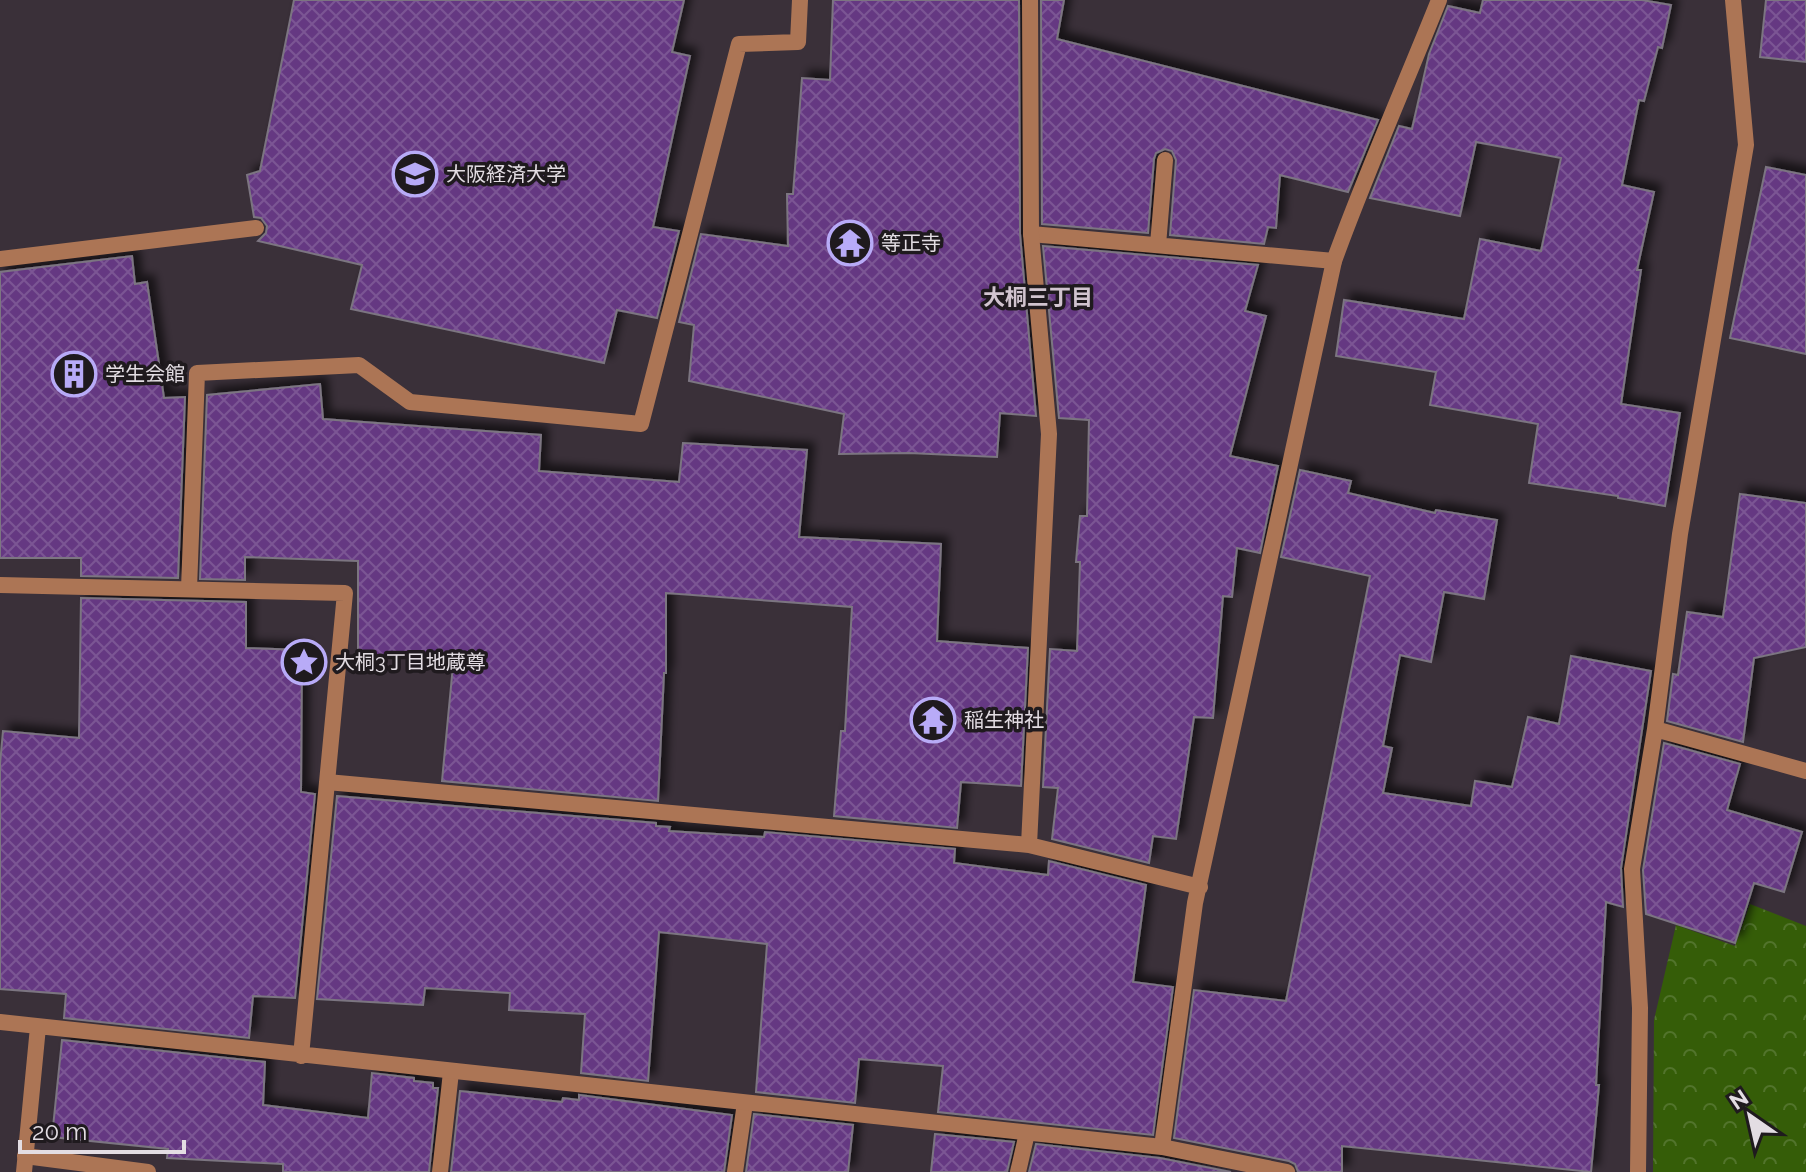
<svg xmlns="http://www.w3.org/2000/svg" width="1806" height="1172" font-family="Raleway,'Noto Sans JP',sans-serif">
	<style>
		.park { fill: url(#park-crowns) }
		.building { fill: url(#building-cross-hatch); stroke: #7b7581; stroke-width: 2; filter: url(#shadow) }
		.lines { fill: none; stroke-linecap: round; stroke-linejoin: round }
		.service { stroke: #ac7555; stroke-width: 16 }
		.minor { stroke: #ac7555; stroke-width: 16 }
		.labels { text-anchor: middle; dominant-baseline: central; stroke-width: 7; stroke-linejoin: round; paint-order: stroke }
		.poi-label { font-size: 20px; fill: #e3dde3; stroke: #1f1a1e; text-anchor: start }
		.neighbourhood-label { font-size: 22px; font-weight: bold; fill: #d1c4cf; stroke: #1f1a1e }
	</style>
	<defs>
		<pattern id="park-crowns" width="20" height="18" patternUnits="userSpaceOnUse" patternTransform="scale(2)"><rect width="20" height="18" fill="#355d08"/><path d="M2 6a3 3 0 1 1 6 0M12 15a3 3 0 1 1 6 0" fill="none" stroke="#52742c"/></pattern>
		<pattern id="building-cross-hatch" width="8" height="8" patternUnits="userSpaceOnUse" patternTransform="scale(2)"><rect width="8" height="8" fill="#653982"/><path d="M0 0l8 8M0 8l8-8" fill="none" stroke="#7b5594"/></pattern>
		<filter id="shadow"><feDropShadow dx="7" dy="-7" stdDeviation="4" flood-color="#0009"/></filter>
	</defs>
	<rect width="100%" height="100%" fill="#3a3039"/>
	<path class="park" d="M1750,904L1806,926V1172H1653L1654,1020L1676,925L1735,946Z"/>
	<path class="building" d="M294,0H684L672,52L690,56L653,227L679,231L657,318L617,310L604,363L351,309L362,265L258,241L266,233L267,226L261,218L254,217L247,175L260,171Z
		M833,0H1019L1020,234L1036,416L1000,413L997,457L909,453L839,454L844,414L689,381L694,325L679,322L701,234L788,246L787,194H793L802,78L830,80Z
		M1041,0H1064L1057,39L1378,120L1348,192L1280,175L1276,228L1268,227L1264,244L1170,235L1176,160L1172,151L1165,149L1156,153L1154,159L1148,233L1042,224Z
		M1483,0H1642L1671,5L1662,48L1658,47L1644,101L1639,100L1622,185L1654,192L1637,270H1641L1621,404L1680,413L1665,506L1618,498V496L1529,483L1538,424L1430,405L1436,372L1336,356L1344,300L1464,319L1480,239L1541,251L1561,158L1476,142L1460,216L1370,198L1399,126L1412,129L1429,54L1448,6L1480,13Z
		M1766,0H1806V62L1760,57Z
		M1766,167L1806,175V354L1730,338Z
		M1043,246L1258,265L1245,311L1266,316L1230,456L1278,466L1260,553L1237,548L1232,597L1223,596L1213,718L1194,717L1176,839L1153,836L1149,863L1052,839L1058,788L1043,787L1050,649L1077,651L1080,562H1076L1080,516H1087L1089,420L1059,418Z
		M132,256L135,284L147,282L164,398L185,397L178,578L81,576V558H0V272Z
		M320,384L323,419L541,435L539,471L679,482L683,443L807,450L799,537L941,544L937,641L1028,648L1021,786L961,782L957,828L834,816L841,731H845L852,607L666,593V673H664L658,801L442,781L454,655H358V561L245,557V580L200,579L207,395Z
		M1300,470L1351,481L1348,493L1435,513L1436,510L1497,520L1484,599L1444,592L1431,662L1400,655L1383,746L1392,748L1383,793L1471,806L1475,781L1512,787L1528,717L1559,724L1571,656L1651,671L1621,868L1623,907L1606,902L1596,1085H1599L1591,1172L1342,1146V1172H1298L1295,1164L1289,1161L1174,1138L1194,990L1286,1001L1370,576L1281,557Z
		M1740,494L1806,503V647L1754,658L1743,742L1667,721L1673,674L1678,675L1687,612L1723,617Z
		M81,598L246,602V648L302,650L301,792L315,794L295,998L253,996L249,1038L64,1018L66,994L0,989V764L3,731L79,738Z
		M1664,743L1740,764L1727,810L1802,832L1784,892L1754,883L1735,943L1646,914L1643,870Z
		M337,796L656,823V826L670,827L669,831L764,837L765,832L955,849L954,863L1048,875L1049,861L1146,885L1133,982L1173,987L1153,1135L938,1112L943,1066L859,1059L855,1103L756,1092L767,944L659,932L648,1081L581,1073L585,1014L509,1010L510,993L425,988L423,1005L317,999Z
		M62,1040L265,1062L263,1105L368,1118L372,1073L414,1078V1081L433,1083V1088H438L429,1172H283V1164L167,1158L168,1149L52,1137Z
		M460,1091L562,1102L563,1098L579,1100V1095L732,1115L724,1172H451Z
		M754,1114L853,1125L848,1172H746Z
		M935,1134L1014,1142L1007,1172H931Z
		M1036,1144L1160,1158L1231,1172H1029Z"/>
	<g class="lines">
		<path class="service" d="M1031,234L1334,261
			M1158,245L1165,160
			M0,259L256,228
			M1655,729L1806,771
			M25,1156L148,1172
			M440,1172L451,1072
			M735,1172L745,1103
			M1018,1172L1027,1133
			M1638,1172L1640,1008L1632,869L1655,729L1680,534L1746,145L1733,0"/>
		<path class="minor" d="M0,585L345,593L301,1056
			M189,589L197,373L359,365L410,402L641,424L739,44L798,42L800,0
			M327,782L1029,845L1200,887
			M1029,845L1049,434L1031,234L1030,0
			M0,1022L1162,1147L1287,1172
			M1162,1147L1195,903L1334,261C1366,173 1404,87 1439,0
			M24,1172L38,1027"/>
	</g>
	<defs>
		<g id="university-ring" transform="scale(2.3)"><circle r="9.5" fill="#1f1a1e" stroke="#b8abf7" stroke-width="1.5"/><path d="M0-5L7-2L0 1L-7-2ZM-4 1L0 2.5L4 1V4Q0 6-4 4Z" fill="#b8abf7"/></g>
		<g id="temple-ring" transform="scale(2.3)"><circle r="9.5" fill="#1f1a1e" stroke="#b8abf7" stroke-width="1.5"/><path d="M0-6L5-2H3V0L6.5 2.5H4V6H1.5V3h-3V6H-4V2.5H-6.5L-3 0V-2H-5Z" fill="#b8abf7"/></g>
		<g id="building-ring" transform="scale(2.3)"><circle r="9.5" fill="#1f1a1e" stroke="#b8abf7" stroke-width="1.5"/><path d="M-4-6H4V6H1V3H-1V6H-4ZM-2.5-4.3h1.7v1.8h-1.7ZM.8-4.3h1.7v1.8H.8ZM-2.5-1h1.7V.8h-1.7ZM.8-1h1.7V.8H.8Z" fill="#b8abf7"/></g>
		<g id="sight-ring" transform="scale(2.3)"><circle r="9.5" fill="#1f1a1e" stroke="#b8abf7" stroke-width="1.5"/><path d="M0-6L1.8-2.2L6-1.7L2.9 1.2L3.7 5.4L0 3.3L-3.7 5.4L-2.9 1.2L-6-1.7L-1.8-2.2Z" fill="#b8abf7"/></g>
	</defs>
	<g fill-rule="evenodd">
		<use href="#university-ring" x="415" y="174"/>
		<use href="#temple-ring" x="850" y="243"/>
		<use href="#building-ring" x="74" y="374"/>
		<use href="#sight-ring" x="304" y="662"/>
		<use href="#temple-ring" x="933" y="720"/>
	</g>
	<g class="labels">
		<g class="poi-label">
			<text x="446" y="174">大阪経済大学</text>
			<text x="881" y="243">等正寺</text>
			<text x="105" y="374">学生会館</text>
			<text x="335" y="662">大桐3丁目地蔵尊</text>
			<text x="964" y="720">稲生神社</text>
		</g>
		<g class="neighbourhood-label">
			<text x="1038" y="297">大桐三丁目</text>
		</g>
	</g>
	<g transform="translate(1750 1116) rotate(326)" stroke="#1f1a1e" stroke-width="6" paint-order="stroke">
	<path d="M0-6L14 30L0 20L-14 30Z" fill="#e3dde3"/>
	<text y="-12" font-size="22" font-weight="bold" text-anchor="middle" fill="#e3dde3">N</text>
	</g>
	<path d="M20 1140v12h164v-12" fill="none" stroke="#e3dde3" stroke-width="4"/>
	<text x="32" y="1140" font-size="24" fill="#e3dde3" stroke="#1f1a1e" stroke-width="6" paint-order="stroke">20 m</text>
</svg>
